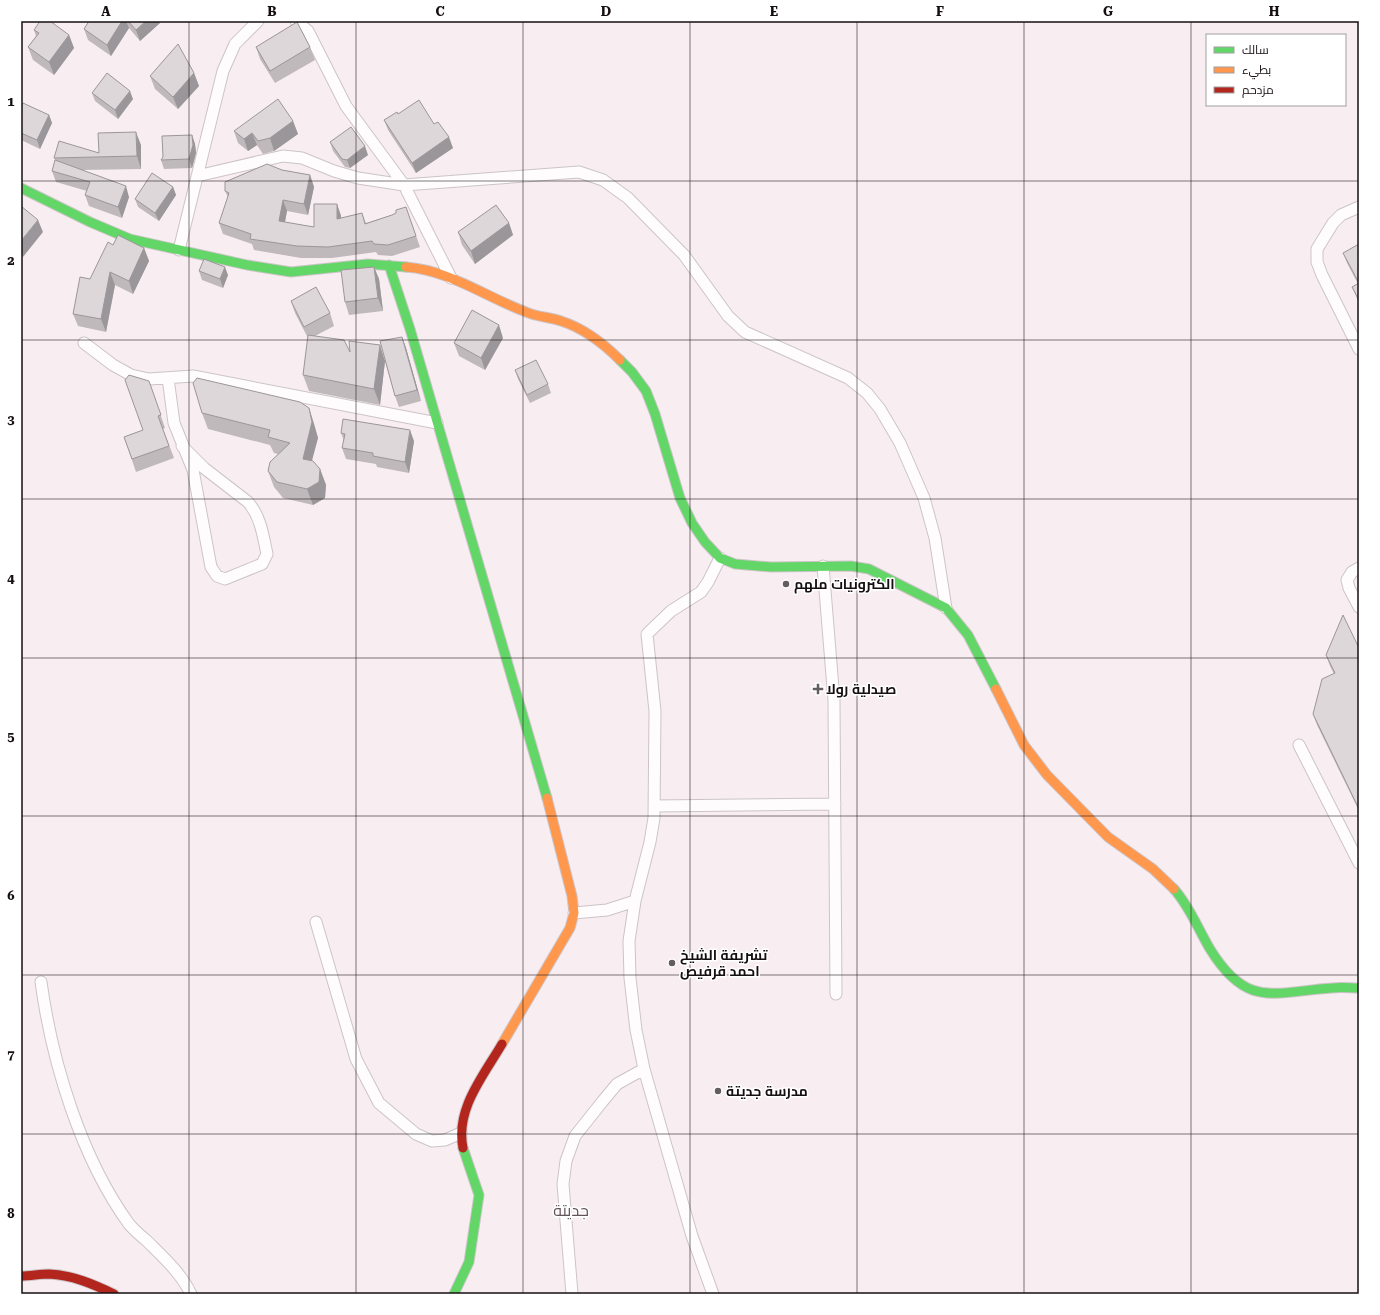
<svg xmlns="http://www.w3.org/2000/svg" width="1380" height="1315" font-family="'Roboto Serif',Cairo,serif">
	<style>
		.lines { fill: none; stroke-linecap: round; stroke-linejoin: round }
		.street-casing { stroke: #ccc4c7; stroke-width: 13 }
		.fast-casing { stroke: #ccc4c7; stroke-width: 11 }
		.slow-casing { stroke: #ccc4c7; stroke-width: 11 }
		.jam-casing { stroke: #ccc4c7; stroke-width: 11 }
		.street { stroke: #fefcfd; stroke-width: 11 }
		.fast { stroke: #63d668; stroke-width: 9 }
		.slow { stroke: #ff974d; stroke-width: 9 }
		.jam { stroke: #b3261e; stroke-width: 9 }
		.wall { fill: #bfb9bb }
		.shaded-wall { fill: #9b9699 }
		.building { fill: #ded7da; stroke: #9b9699 }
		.grid { fill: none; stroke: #150f11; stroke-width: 1; stroke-opacity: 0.55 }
		.poi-dot { fill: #645d60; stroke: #fff; stroke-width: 1.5 }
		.labels { text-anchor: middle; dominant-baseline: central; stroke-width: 3; stroke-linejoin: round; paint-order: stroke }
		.poi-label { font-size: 14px; font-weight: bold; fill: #150f11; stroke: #fff; text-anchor: start }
		.quarter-label { font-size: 16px; fill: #625359; stroke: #fff }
		.neatline { fill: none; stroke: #150f11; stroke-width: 1.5 }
		.grid-label { font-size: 13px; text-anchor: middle; font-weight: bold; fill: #150f11 }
	</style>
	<rect width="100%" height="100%" fill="#f8eef2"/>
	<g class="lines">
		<g class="street-casing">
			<path id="street" d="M296,21L308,31L346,106L404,185L451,278
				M197,176L283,156L302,158L334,171L358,178L404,185L579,172L603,180L628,198L684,255L728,316L745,332L848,378L867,393L880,409L900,443L924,498L935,538L946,608
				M1359,207L1341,215L1333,223L1317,249V262L1322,275L1359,349
				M179,250L223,71L235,44L258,21
				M84,343L113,365L131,375L149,379L193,376L437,423
				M168,378L174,423L193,470L211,567L217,576L225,579L262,564L267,554C263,536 261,517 248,502L204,468L182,446
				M823,566L834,700L836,994
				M1359,568L1352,572L1347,580L1349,588L1359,607
				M1299,745L1359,863
				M654,806L835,804
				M635,901L650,842L654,818L655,711L647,634L671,611L701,592L708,582L720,558
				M574,913L607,910L635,901L629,941L630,978L636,1030L644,1069L692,1236L713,1294
				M316,922L356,1059L379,1103L416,1134L432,1141L445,1140L461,1133
				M41,982C52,1062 81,1158 129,1224C134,1230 141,1236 147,1241C163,1257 181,1273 191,1294
				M572,1294L563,1184L566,1161L575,1136L602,1102L617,1084L644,1069"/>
		</g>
		<g class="fast-casing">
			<path id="fast" d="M21,188L90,222L130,239L247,265L291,272L368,264L406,267
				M389,265L410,329L547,798
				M620,360L632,372L646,391L655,414L680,498L692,523L705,542L720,558L735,564L771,567L851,566L869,569L946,608L968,635L996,689
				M1174,889C1190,907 1198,929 1210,949C1247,1009 1273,992 1332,988C1341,987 1350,988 1359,988
				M454,1294L469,1262L479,1195L463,1148"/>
		</g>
		<g class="slow-casing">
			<path id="slow" d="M406,267C449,270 486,297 526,312C537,317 550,317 561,321C583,328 604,344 620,360
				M996,689L1024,745L1047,775L1108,837L1153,869L1174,889
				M502,1044L570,928L574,913L572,896L547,798"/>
		</g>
		<g class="jam-casing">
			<path id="jam" d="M463,1148C455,1109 484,1075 502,1044
				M21,1276C30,1276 40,1274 49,1274C72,1275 93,1284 114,1294"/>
		</g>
		<use href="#street" class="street"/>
		<use href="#fast" class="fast"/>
		<use href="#slow" class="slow"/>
		<use href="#jam" class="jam"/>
	</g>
	<path class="wall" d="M89,21H159L160,23L140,41L129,28L111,56L88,40L84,29Z
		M34,30L69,35L74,48L54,75L33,60L28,47L36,36Z
		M256,47H310L315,60L275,83L260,59Z
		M194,73L199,86L178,109L155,89L150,76Z
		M92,93L133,99L118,119L95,101Z
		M21,107L49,115L52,123L40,149L21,140Z
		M398,114L434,124L453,148L416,173L388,130L384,120Z
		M293,121L298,134L274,151L263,154L257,145L248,151L238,143L234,131Z
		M192,135L195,144L196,153L192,168L164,169L161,160Z
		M330,142L368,155L350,168L345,167L333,151Z
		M141,145V169L82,170L129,197L122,218L89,206L85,195L87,191L56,182L52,171L55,160L54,158L99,153Z
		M282,170L310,175L314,187L308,215L287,211L285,222L314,227L337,204L341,216V218L362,213L366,223L392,215L406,207L420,247L392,256L378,255L376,252L332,258H301L254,250L252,244L223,234L219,223L228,197L225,191Z
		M173,187L176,195L159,221L138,207L135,199Z
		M509,223L513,235L475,264L462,245L458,232Z
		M1359,244V303L1352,287L1358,284L1347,263L1343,253Z
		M113,245L144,248L149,261L133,294L115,285L106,332L78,326L73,314L90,279Z
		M374,267L379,279L383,311L349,315L345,302Z
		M199,271L228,275L223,288L202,280Z
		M291,301L330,313L334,326L315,336L350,352L385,360L402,337L406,348L421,401L399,407L395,396L385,361L380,405L309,391L303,375L308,338L295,313Z
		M503,338L485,370L459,356L454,343Z
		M515,370L548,384L551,393L530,403L518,379Z
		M149,381L165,428L163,429L174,458L136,472L124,437L143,430Z
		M309,408L314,424L318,438L312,461L320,469L326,485L325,498L313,505L283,498L274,487L268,471L278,454L274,453L270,445L208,429L202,413Z
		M341,433L414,441L409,473L377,467L376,464L346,459L342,448L344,441Z
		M1359,648V811L1317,725L1313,714L1334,674L1330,666L1326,655Z"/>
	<path class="shaded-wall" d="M122,21H126L129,28L111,56L107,45Z
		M146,21H159L160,23L140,41L136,30Z
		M69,35L74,48L54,75L49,62Z
		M194,73L199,86L178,109L173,97Z
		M130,91L133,99L118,119L115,110Z
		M49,115L52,123L40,149L37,140Z
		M293,121L298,134L274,151L270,138Z
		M136,132L141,145V169L137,156Z
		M252,133L257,145L248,151L244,139Z
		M192,135L195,144L196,153L192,168L189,159Z
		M449,137L453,148L416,173L412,163Z
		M365,146L368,155L350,168L347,160Z
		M310,175L314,187L308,215L304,204Z
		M126,186L129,197L122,218L118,207Z
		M173,187L176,195L159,221L155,213Z
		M283,200L287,211L283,232L279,221Z
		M337,204L341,216V230L337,219Z
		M38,220L43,232L23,257L21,252V241Z
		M509,223L513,235L475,264L471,251Z
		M144,248L149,261L133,294L129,281Z
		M225,267L228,275L223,288L220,279Z
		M374,267L379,279L383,311L378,298Z
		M110,272L115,285L106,332L101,319Z
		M499,325L503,338L485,370L481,358Z
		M402,337L406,348L421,401L417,390Z
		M380,345L385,361L380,405L374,389Z
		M309,408L314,424L318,438L308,474L303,459Z
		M410,430L414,441L409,473L405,462Z
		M320,469L326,485L325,498L313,505L307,489Z"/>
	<path class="building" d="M40,21H50L69,35L49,62L28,47L39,33L34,30Z
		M89,21H122L107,45L84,29Z
		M128,21H146L136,30Z
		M297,22L310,47L270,71L256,47Z
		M178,44L194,73L173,97L150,76Z
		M107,73L130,91L115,110L92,93Z
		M278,99L293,121L270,138L258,141L252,133L244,139L234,131Z
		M419,100L434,124L438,122L449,137L412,163L384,120L397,112L398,114Z
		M23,103L49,115L37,140L21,133V107Z
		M351,127L365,146L347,160L342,159L330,142Z
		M136,132L137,156L54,158L59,141L99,153L98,133Z
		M192,135L193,145L189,159L161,160L163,157L162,136Z
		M55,160L126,186L118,207L85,195L90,182L52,171Z
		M267,164L282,170L310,175L304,204L283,200L279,221L314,227V204H337V219L362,213L365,224L392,215L396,213V210L406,207L416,236L388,245L374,244L372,241L328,247L297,246L250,239L251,234L219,223L229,193L225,191V182Z
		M152,173L173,187L155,213L135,199Z
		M496,205L509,223L471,251L458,232Z
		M21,206L38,220L21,241Z
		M118,235L144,248L129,281L110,272L101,319L73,314L80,277L90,279L108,242L113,245Z
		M1359,244V300L1352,287L1359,283L1343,253Z
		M204,259L225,267L220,279L199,271Z
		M374,267L378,298L345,302L341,270Z
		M316,287L330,313L304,327L291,301Z
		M472,310L499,325L481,358L454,343Z
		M308,335L344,340L350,352L349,341L380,345L374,389L303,375Z
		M402,337L417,390L395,396L380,341Z
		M536,360L548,384L527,395L515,370Z
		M129,375L149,381L161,415L158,416L169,446L132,459L124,437L143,430L125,380Z
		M197,378L300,402L309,408L312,422L303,459L313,461L320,469L319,482L307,489L277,482L268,471L270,462L290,443L268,437L270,430L202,413L193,383Z
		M343,419L410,430L405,462L373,456V453L342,448L345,434L341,433Z
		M1343,615L1359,648V809L1313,714L1322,679L1335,673L1326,655Z"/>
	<path class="grid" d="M189,21V1294M356,21V1294M523,21V1294M690,21V1294M857,21V1294M1024,21V1294M1191,21V1294M21,181H1359M21,340H1359M21,499H1359M21,658H1359M21,816H1359M21,975H1359M21,1134H1359"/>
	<g class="poi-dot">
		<circle cx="786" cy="584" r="4"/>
		<path d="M816 683h4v4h4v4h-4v4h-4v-4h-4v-4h4z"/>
		<circle cx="672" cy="963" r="4"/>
		<circle cx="718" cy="1091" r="4"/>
	</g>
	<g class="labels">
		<g class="poi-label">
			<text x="794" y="584">الكترونيات ملهم</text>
			<text x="826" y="689">صيدلية رولا</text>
			<text x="680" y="955">تشريفة الشيخ<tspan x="680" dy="16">احمد قرفيص</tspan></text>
			<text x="726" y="1091">مدرسة جديتة</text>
		</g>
		<g class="quarter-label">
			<text x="571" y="1210">جديتة</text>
		</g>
	</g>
	<rect width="1380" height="1315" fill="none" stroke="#ffffff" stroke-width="44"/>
	<rect x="1206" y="34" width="140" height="72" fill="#ffffff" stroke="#a19fa0"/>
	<rect x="1214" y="47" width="20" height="6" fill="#63d668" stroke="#a19fa0"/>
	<text x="1242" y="54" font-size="12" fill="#150f11">سالك</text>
	<rect x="1214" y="67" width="20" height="6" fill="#ff974d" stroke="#a19fa0"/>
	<text x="1242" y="74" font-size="12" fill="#150f11">بطيء</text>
	<rect x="1214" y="87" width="20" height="6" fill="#b3261e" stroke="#a19fa0"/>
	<text x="1242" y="94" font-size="12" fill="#150f11">مزدحم</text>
	<rect x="22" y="22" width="1336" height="1271" class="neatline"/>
	<g class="grid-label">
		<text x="106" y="16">A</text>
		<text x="272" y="16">B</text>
		<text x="440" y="16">C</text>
		<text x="606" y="16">D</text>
		<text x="774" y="16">E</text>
		<text x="940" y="16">F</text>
		<text x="1108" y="16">G</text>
		<text x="1274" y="16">H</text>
		<text x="11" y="106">1</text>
		<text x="11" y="265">2</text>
		<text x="11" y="424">3</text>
		<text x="11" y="583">4</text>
		<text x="11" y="741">5</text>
		<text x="11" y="900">6</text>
		<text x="11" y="1059">7</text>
		<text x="11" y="1218">8</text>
	</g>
</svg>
